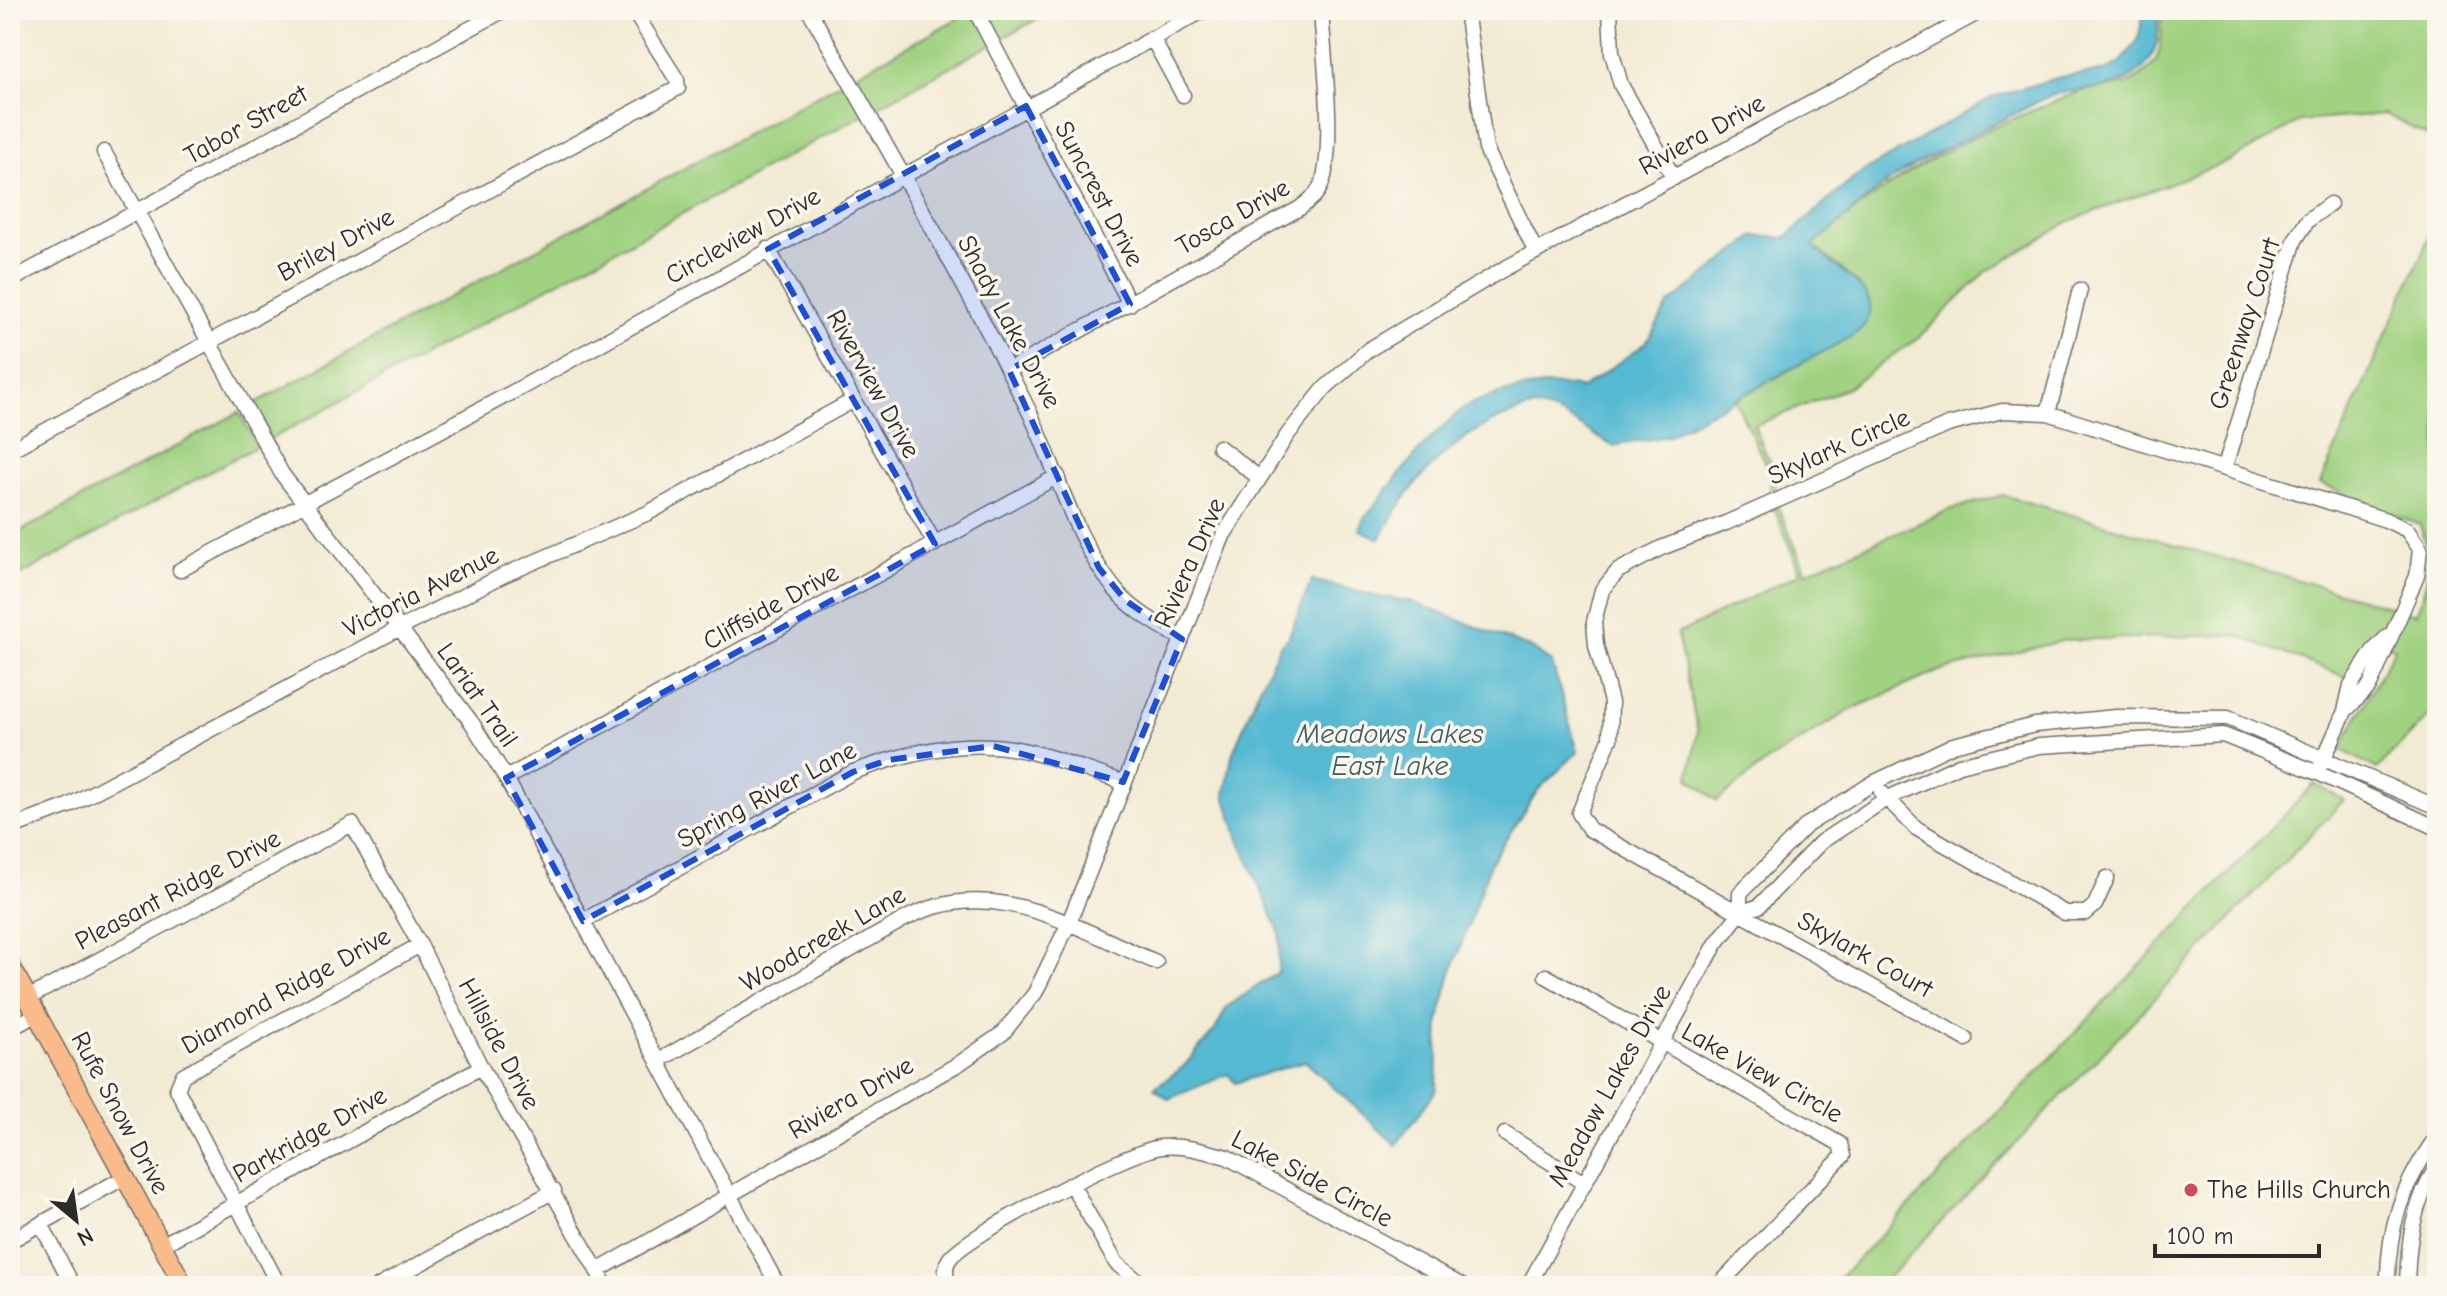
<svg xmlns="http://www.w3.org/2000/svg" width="2447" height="1296" font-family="'Comic Neue',sans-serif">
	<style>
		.green { fill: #a0d281; stroke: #667e56; stroke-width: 2 }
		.water { fill: #54b9d2; stroke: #40727e; stroke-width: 2 }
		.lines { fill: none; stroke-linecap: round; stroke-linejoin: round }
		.minor-casing { stroke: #716e66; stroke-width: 17 }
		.major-casing { stroke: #716e66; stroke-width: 21 }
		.minor { stroke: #fff; stroke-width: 14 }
		.major { stroke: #fabb8b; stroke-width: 18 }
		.marked { fill: #1d4ed8; fill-opacity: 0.2; stroke: #1d4ed8; stroke-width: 6; stroke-dasharray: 16 10; stroke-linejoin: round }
		.poi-dot { fill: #d1495b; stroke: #fbf7ec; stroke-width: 3 }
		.labels { text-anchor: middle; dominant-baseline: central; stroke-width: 7; stroke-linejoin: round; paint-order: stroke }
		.street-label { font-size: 26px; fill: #2b2b2b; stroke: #fbf7ec }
		.poi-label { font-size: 26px; fill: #2b2b2b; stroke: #fbf7ec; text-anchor: start }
		.water-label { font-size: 28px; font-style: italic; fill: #395d65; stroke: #fbf7ec }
	</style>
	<rect width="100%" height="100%" fill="#fbf7ec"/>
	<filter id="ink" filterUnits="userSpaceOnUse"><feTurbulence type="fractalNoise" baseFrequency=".0125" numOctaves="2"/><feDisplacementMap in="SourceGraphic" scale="16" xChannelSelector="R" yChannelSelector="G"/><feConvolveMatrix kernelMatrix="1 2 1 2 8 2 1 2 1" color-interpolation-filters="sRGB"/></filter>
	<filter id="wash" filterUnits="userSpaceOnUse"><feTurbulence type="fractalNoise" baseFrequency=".006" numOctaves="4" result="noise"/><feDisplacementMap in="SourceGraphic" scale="32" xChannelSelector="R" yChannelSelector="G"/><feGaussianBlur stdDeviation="1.8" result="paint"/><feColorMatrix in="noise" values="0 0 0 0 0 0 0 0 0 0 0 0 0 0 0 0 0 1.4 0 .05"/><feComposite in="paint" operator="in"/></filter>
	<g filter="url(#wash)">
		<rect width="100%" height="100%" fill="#f2ebd4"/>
		<path class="green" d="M973,10H1054L271,439L254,404Z
			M2162,10H2437V141L2385,114L2301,121L2229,161L2070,221L1986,272L1918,338L1847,388L1754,426L1773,470L1779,509L1806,572L1952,509L2003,495L2416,614C2429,582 2432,558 2420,525L2320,484L2437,219V708L2377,769L2340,749L2395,648L2376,641L2349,678L2235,635L2066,640L1939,671L1852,709L1769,760L1717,801L1689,778L1698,732L1677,634L1800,573L1769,495L1772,478L1735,400L1854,335L1847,273L1813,246C1821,237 1832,230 1841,222C1908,164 1994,125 2076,93C2103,82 2122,96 2150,68C2164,55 2161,28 2162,10Z
			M239,412L257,446L10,581V537Z
			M2314,784L2344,800L1880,1286H1832Z"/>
		<path class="water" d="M2144,10H2159C2159,33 2159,55 2140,71C2111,97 2070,83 2037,102C1991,127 1941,148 1897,176C1868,194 1844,221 1817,242L1813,246C1835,271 1901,298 1854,335L1667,436L1613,446C1590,434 1562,409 1535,408C1528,407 1519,412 1512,414C1452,435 1408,484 1380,539L1360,530L1362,522C1392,483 1424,441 1461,410C1481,394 1557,378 1581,389L1646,343L1669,304L1755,236L1785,238L1859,174L1993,97L2060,77L2106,71L2122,61L2138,40Z
			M1312,580L1379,597L1410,601L1533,649L1552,663L1578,752L1538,790L1491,862L1451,973L1439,1020L1437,1089L1396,1145L1305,1061L1235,1083L1228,1074L1168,1099L1154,1088L1183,1067L1215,1030L1227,1007L1278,972L1280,934L1239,839L1225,796L1232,755L1261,684L1280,646L1289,636Z"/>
	</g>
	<g filter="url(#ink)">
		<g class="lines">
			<g class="minor-casing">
				<path id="minor" d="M809,10C883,140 958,270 1025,403C1056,463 1071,535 1114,588C1131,610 1158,624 1182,639
					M975,10L1130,304
					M1466,10L1486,149L1536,252
					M1610,10L1612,53L1621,85L1674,178
					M1152,38L1183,95
					M104,152L282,474L472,723L506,778L778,1286
					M768,249L935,544
					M10,281L504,10
					M1009,370L1300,208C1306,203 1314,198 1318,191C1338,163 1323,48 1321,10
					M2048,413L2080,290
					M1219,447L1258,477
					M10,450L678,88L677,80L633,10
					M2224,469L2295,240L2308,220L2330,204
					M180,570L524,386L1204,10
					M2321,765L2345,711L2351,685L2373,651L2388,636
					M506,778L1058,476
					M1881,792L1916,828L2065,913H2086L2095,905L2107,878
					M10,828L68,806L400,628L504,575L648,513L854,400
					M1740,913V893L1807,825L1873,783L1953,745L2035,725L2116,717L2228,718L2437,807
					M583,921L853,772C898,756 944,743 992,746C1036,748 1081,769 1123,782
					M1546,976L1840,1144L1843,1156L1718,1286
					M28,998L352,824L420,945L481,1067L606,1286
					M10,1029L37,1014
					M1966,1039L1589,829L1579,813L1610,739L1611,702L1596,645L1594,622L1602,590L1618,571L1661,548L1726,523L1948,425L2002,411L2048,413L2386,520L2407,530L2420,549L2417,576L2376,672L2369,687L2345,711
					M658,1061L901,921C990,871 1072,927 1156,962
					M1505,1134L1584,1183
					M1072,1185L1116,1263L1144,1286
					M41,1224L73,1286
					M10,1241L125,1177
					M162,1245L481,1067
					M597,1271L960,1063L1003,1033L1035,993L1068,925L1223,536L1288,434L1325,388L1368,350L1502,270L1983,10
					M279,1286L177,1089L183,1075L420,945
					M379,1286L554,1191
					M949,1286C946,1276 943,1266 951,1257C971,1233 1128,1151 1161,1147C1184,1145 1205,1151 1227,1157L1462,1286
					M1528,1286L1716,944L1740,913L1759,906L1821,842L1886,799L1959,765L2039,746L2223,735L2318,773L2437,828
					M2388,1286C2387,1227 2403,1184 2437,1136
					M2407,1286C2408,1245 2412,1203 2437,1169"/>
			</g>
			<g class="major-casing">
				<path id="major" d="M10,965L184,1286"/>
			</g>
			<use href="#minor" class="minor"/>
			<use href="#major" class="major"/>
		</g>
	</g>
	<path class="marked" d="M1026,106L1130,304L1009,370L1099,568L1126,601L1182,639L1123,782L993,746L888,760L853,772L583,921L506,778L935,544L768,249Z"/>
	<circle class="poi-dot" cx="2191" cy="1190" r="8"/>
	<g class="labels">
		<g class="street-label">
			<text transform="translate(246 125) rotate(-29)">Tabor Street</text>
			<text transform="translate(1702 135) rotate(-29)">Riviera Drive</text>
			<text transform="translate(1099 194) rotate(62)">Suncrest Drive</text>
			<text transform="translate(1233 217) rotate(-30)">Tosca Drive</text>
			<text transform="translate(743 236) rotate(-29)">Circleview Drive</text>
			<text transform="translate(336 245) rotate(-28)">Briley Drive</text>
			<text transform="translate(1009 322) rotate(62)">Shady Lake Drive</text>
			<text transform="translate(2245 324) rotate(-72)">Greenway Court</text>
			<text transform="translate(873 384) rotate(61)">Riverview Drive</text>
			<text transform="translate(1839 447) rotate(-24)">Skylark Circle</text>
			<text transform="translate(1190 563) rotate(-66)">Riviera Drive</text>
			<text transform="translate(421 592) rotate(-27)">Victoria Avenue</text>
			<text transform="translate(771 607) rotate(-29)">Cliffside Drive</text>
			<text transform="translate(477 695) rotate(55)">Lariat Trail</text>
			<text transform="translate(767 795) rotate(-28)">Spring River Lane</text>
			<text transform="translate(178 890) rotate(-28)">Pleasant Ridge Drive</text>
			<text transform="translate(823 939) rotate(-30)">Woodcreek Lane</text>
			<text transform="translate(1865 955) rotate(29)">Skylark Court</text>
			<text transform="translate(286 991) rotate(-29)">Diamond Ridge Drive</text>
			<text transform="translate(499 1044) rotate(62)">Hillside Drive</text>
			<text transform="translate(1762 1073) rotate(29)">Lake View Circle</text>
			<text transform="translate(1610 1086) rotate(-61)">Meadow Lakes Drive</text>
			<text transform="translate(851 1098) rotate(-30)">Riviera Drive</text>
			<text transform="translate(120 1113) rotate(62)">Rufe Snow Drive</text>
			<text transform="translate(310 1135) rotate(-29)">Parkridge Drive</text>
			<text transform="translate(1312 1179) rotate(28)">Lake Side Circle</text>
		</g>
		<g class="poi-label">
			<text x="2207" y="1190">The Hills Church</text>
		</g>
		<g class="water-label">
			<text x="1390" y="734">Meadows Lakes<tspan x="1390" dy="32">East Lake</tspan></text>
		</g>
	</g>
	<rect width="2447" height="1296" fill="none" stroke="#fbf7ec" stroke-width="40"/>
	<g transform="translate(76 1220) rotate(151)" stroke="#fbf7ec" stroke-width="6" paint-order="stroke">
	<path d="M0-6L14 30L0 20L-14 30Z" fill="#2b2b2b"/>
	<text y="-12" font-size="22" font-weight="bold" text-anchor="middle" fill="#2b2b2b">N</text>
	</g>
	<path d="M2155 1244v12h164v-12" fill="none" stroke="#2b2b2b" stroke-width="4"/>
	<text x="2167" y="1244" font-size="24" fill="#2b2b2b" stroke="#fbf7ec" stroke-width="6" paint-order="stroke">100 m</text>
</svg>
